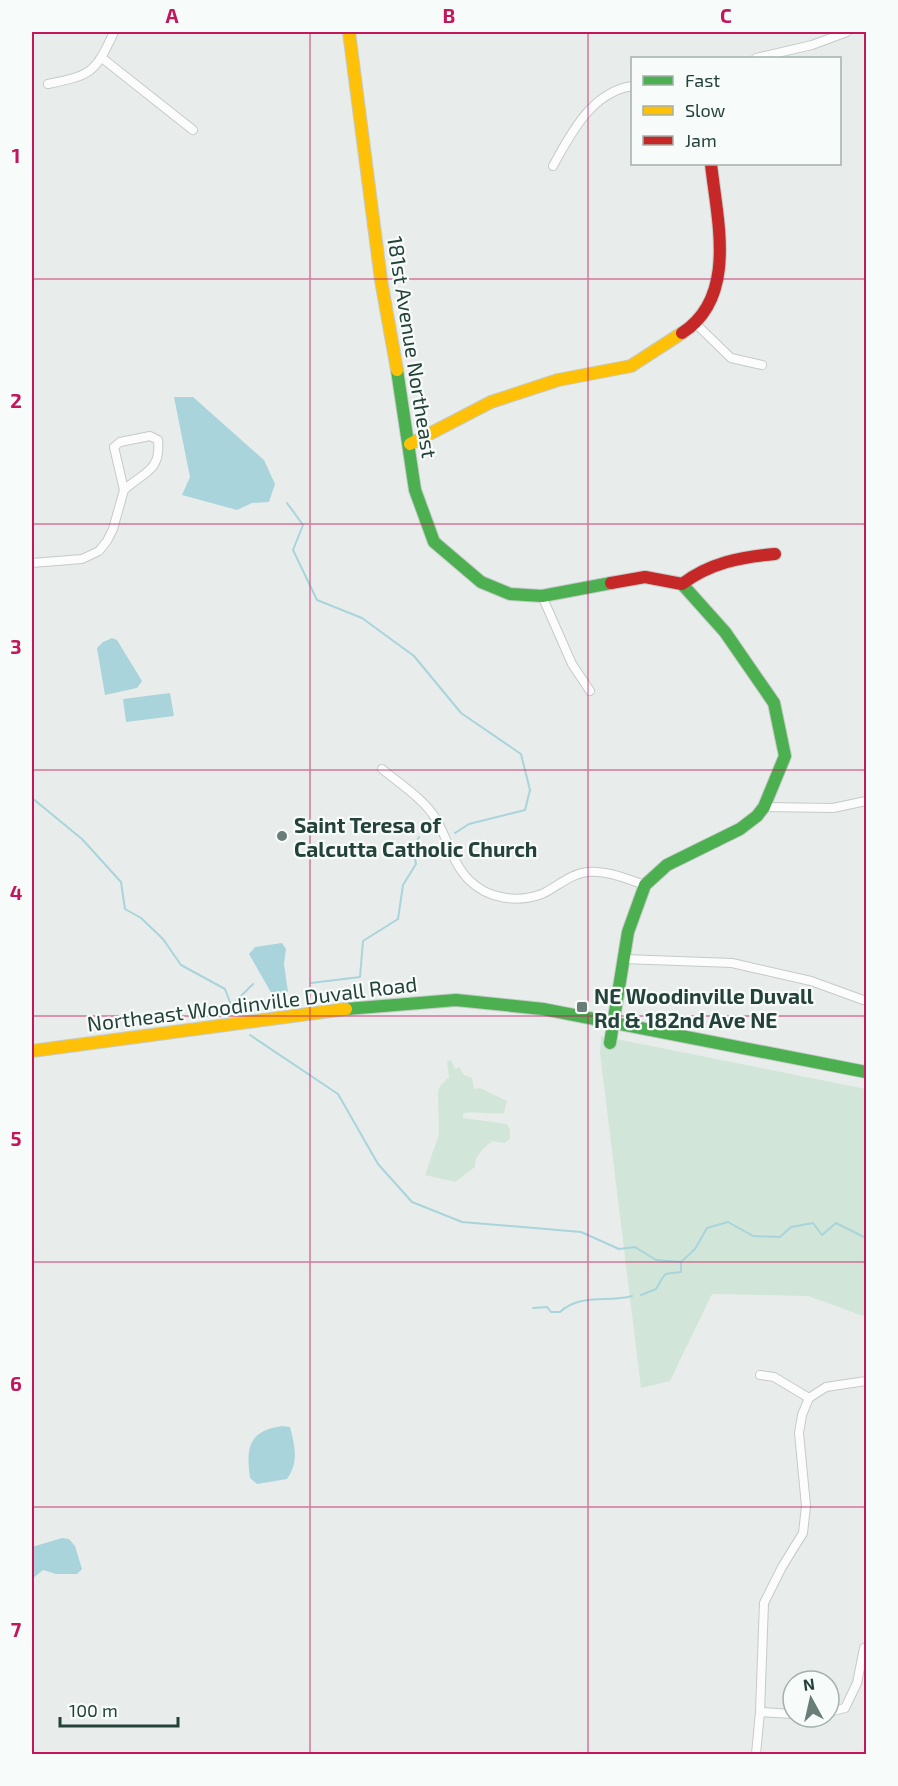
<svg xmlns="http://www.w3.org/2000/svg" width="898" height="1786" font-family="'Exo 2',sans-serif">
	<style>
		.green { fill: #d1e6d8 }
		.water { fill: #a9d4db }
		.lines { fill: none; stroke-linecap: round; stroke-linejoin: round }
		.stream { stroke: #a9d4db; stroke-width: 2 }
		.street-casing { stroke: #c5cac8; stroke-width: 10 }
		.fast-casing { stroke: #c3cbc8; stroke-width: 14 }
		.slow-casing { stroke: #c3cbc8; stroke-width: 14 }
		.jam-casing { stroke: #c3cbc8; stroke-width: 14 }
		.street { stroke: #fcfcfc; stroke-width: 8 }
		.fast { stroke: #4caf50; stroke-width: 12 }
		.slow { stroke: #ffc107; stroke-width: 12 }
		.jam { stroke: #c62828; stroke-width: 12 }
		.grid { fill: none; stroke: #c2185b; stroke-width: 1.5; stroke-opacity: 0.55 }
		.poi-dot { fill: #697e78; stroke: #f7fbf9; stroke-width: 2 }
		.labels { text-anchor: middle; dominant-baseline: central; stroke-width: 4.5; stroke-linejoin: round; paint-order: stroke }
		.street-label { font-size: 21px; fill: #24423a; stroke: #f7fbf9 }
		.poi-label { font-size: 21px; font-weight: bold; fill: #24423a; stroke: #f7fbf9; text-anchor: start }
		.neatline { fill: none; stroke: #c2185b; stroke-width: 2 }
		.grid-label { font-size: 20px; text-anchor: middle; font-weight: bold; fill: #c2185b }
	</style>
	<rect width="100%" height="100%" fill="#e8edeb"/>
	<path class="green" d="M601,1036L866,1089V1317L808,1296L712,1294L670,1381L641,1388L600,1053Z
		M451,1060L455,1069L459,1067L464,1075L472,1078L474,1089L480,1088L507,1101L504,1113C493,1115 469,1110 463,1114V1118L507,1124L510,1130V1139L505,1143L492,1141C484,1148 474,1156 475,1167L455,1182L425,1175L439,1134L438,1092L440,1086L449,1077L447,1062Z"/>
	<path class="water" d="M174,397H193L264,460L275,484L269,502L252,503L237,510L182,495L190,477Z
		M112,638L117,640L142,681L137,688L105,695L97,648L103,642Z
		M170,693L174,716L126,722L123,699Z
		M282,943L286,949L284,964L288,992L273,996L249,954L255,947Z
		M282,1426L290,1427C295,1446 299,1462 287,1479L257,1484L250,1478C246,1448 248,1431 282,1426Z
		M62,1538L69,1539L75,1546L82,1569L77,1574H56L43,1570L32,1579V1547Z"/>
	<g class="lines">
		<path class="stream" d="M287,503L303,525L293,550L317,600L362,618L414,656L461,713L521,754L530,790L525,810L469,824L455,833
			M32,798L82,839L121,882L125,909L141,918L163,939L181,965L225,989L233,1010
			M311,983L360,977L363,941L398,919L403,885L416,864L413,848L419,837
			M232,1005L253,984
			M250,1035L338,1094L378,1164L412,1202L462,1222L581,1232L619,1249L635,1247L656,1260L681,1262L695,1249L707,1228L728,1222L753,1236L780,1237L791,1227L813,1223L822,1235L836,1223L866,1238
			M641,1295L656,1289C667,1272 660,1274 681,1272V1262
			M533,1308L547,1307L551,1312H560C580,1293 608,1303 632,1296"/>
		<g class="street-casing">
			<path id="street" d="M102,58L193,130
				M756,58L812,45L847,32
				M48,84C92,75 95,73 114,32
				M553,166C571,133 592,92 632,86
				M696,324L731,358L762,365
				M32,563L82,559L99,551L107,541L113,529L124,490L114,447L120,442L150,436L158,440C161,471 145,471 124,490
				M542,596L572,664L590,691
				M382,769C400,784 424,799 436,819C448,839 452,863 469,880C488,899 517,903 542,894C557,887 570,874 587,872C607,870 627,879 645,885
				M764,807L833,808L866,801
				M624,959L732,963L811,981L866,1001
				M760,1375L774,1377L809,1398L826,1387L866,1381
				M760,1712L793,1714
				M829,1712L845,1708L857,1683L864,1648
				M756,1754L760,1712L764,1603L782,1567L803,1533L806,1506L799,1433L802,1415L809,1398"/>
		</g>
		<g class="fast-casing">
			<path id="fast" d="M397,370L415,490L434,542L481,582L510,594L542,596L611,583
				M346,1009L456,1000L543,1009L866,1072
				M610,1043L628,932L645,885L667,865L740,829L757,816L764,807L785,756L774,703L725,632L682,584"/>
		</g>
		<g class="slow-casing">
			<path id="slow" d="M349,32L381,280L397,370
				M410,444L491,402L558,380L631,366L682,333
				M32,1051L346,1009"/>
		</g>
		<g class="jam-casing">
			<path id="jam" d="M682,333C738,297 717,220 711,164
				M611,583L645,577L682,584C710,563 740,557 775,554"/>
		</g>
		<use href="#street" class="street"/>
		<use href="#fast" class="fast"/>
		<use href="#slow" class="slow"/>
		<use href="#jam" class="jam"/>
	</g>
	<path class="grid" d="M310,32V1754M588,32V1754M32,279H866M32,524H866M32,770H866M32,1016H866M32,1262H866M32,1507H866"/>
	<g class="poi-dot">
		<circle cx="282" cy="836" r="6"/>
		<rect x="576" y="1001" width="12" height="12" rx="3"/>
	</g>
	<g class="labels">
		<g class="street-label">
			<text transform="translate(413 347) rotate(81)">181st Avenue Northeast</text>
			<text transform="translate(252 1003) rotate(-7)">Northeast Woodinville Duvall Road</text>
		</g>
		<g class="poi-label">
			<text x="294" y="824">Saint Teresa of<tspan x="294" dy="24">Calcutta Catholic Church</tspan></text>
			<text x="594" y="995">NE Woodinville Duvall<tspan x="594" dy="24">Rd &amp; 182nd Ave NE</tspan></text>
		</g>
	</g>
	<rect width="898" height="1786" fill="none" stroke="#f7fbf9" stroke-width="66"/>
	<rect x="631" y="57" width="210" height="108" fill="#f7fbf9" stroke="#a3b1ad" stroke-width="1.5"/>
	<rect x="643" y="76" width="30" height="9" fill="#4caf50" stroke="#a3b1ad" stroke-width="1.5"/>
	<text x="685" y="87" font-size="18" fill="#24423a">Fast</text>
	<rect x="643" y="106" width="30" height="9" fill="#ffc107" stroke="#a3b1ad" stroke-width="1.5"/>
	<text x="685" y="117" font-size="18" fill="#24423a">Slow</text>
	<rect x="643" y="136" width="30" height="9" fill="#c62828" stroke="#a3b1ad" stroke-width="1.5"/>
	<text x="685" y="147" font-size="18" fill="#24423a">Jam</text>
	<g transform="translate(811 1699) rotate(352)"><circle r="28" fill="#f7fbf9" stroke="#a3b1ad" stroke-width="1.5"/>
	<path d="M0-4.5L10 22L0 15L-10 22Z" fill="#697e78"/>
	<text y="-9" font-size="16" font-weight="bold" text-anchor="middle" fill="#24423a">N</text>
	</g>
	<path d="M60 1717v9h118v-9" fill="none" stroke="#24423a" stroke-width="3"/>
	<text x="69" y="1717" font-size="18" fill="#24423a" stroke="#f7fbf9" stroke-width="4.5" paint-order="stroke">100 m</text>
	<rect x="33" y="33" width="832" height="1720" class="neatline"/>
	<g class="grid-label">
		<text x="172" y="23">A</text>
		<text x="449" y="23">B</text>
		<text x="726" y="23">C</text>
		<text x="16" y="163">1</text>
		<text x="16" y="408">2</text>
		<text x="16" y="654">3</text>
		<text x="16" y="900">4</text>
		<text x="16" y="1146">5</text>
		<text x="16" y="1391">6</text>
		<text x="16" y="1637">7</text>
	</g>
</svg>
